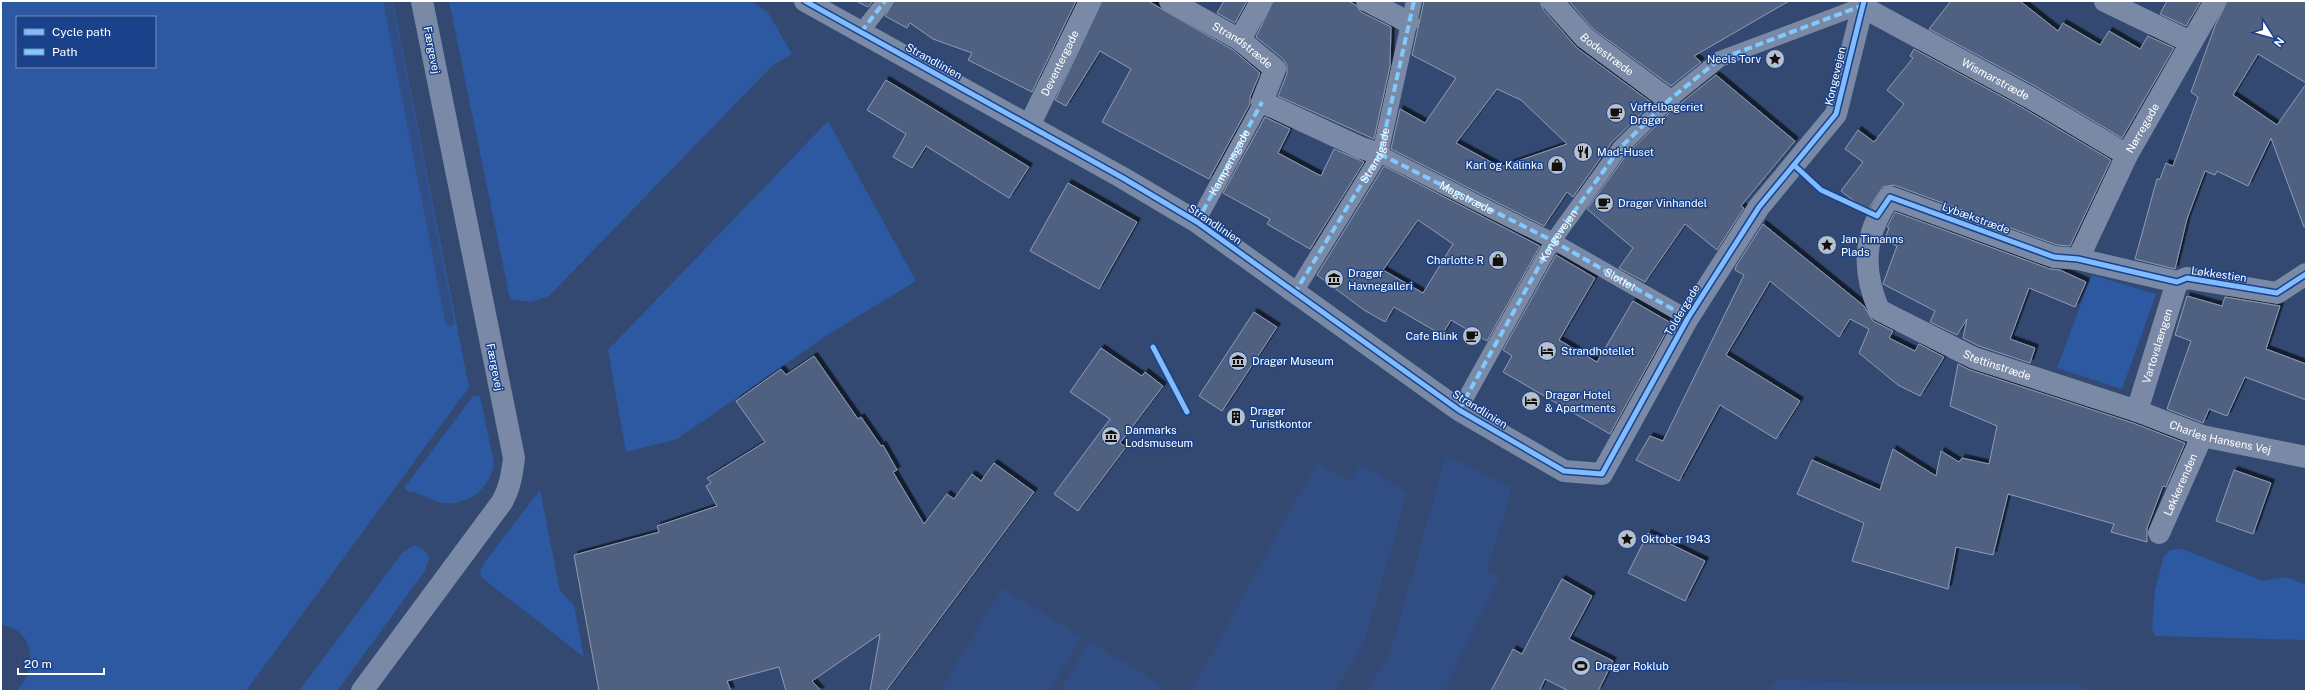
<svg xmlns="http://www.w3.org/2000/svg" width="2307" height="692" font-family="'Public Sans',sans-serif">
	<style>
		.green { fill: #2c59a1; fill-rule: evenodd }
		.water { fill: #304e83 }
		.pier { fill: #334971 }
		.lines { fill: none; stroke-linecap: round; stroke-linejoin: round }
		.stream { stroke: #304e83; stroke-width: 9 }
		.building { fill: #4f6181; stroke: #8e9cb4; fill-rule: evenodd; filter: url(#shadow) }
		.pedestrian { stroke: #7a8aa6; stroke-width: 16 }
		.minor { stroke: #7a8aa6; stroke-width: 22 }
		.quiet { stroke: #80caff; stroke-width: 4; stroke-dasharray: 8 4; stroke-linecap: butt }
		.cycleway-casing { stroke: #19428b; stroke-width: 8 }
		.cycleway { stroke: #80bcff; stroke-width: 5 }
		.labels { text-anchor: middle; dominant-baseline: central; stroke-width: 3; stroke-linejoin: round; paint-order: stroke }
		.street-label { font-size: 11px; fill: #fff; stroke: #19428b }
		.poi-label { font-size: 11px; fill: #fff; stroke: #19428b; text-anchor: start }
	</style>
	<defs>
		<filter id="shadow"><feDropShadow dx="3.5" dy="-3.5" stdDeviation="0" flood-color="#0009"/></filter>
	</defs>
	<rect width="100%" height="100%" fill="#334971"/>
	<path class="green" d="M1,1H393L469,387L246,691H16C38,671 36,629 1,625ZM17,17H155V67H17Z
		M449,1H751L767,11L792,54L773,65L549,296L531,302L510,299Z
		M828,121L916,281L829,334L677,439L626,452L608,350Z
		M2092,275L2156,294L2122,389L2057,368Z
		M473,396H480L494,463C491,488 468,506 443,503C431,501 420,491 408,492L404,488Z
		M540,490L560,591L574,605L584,657L481,577L480,571L484,563Z
		M414,545L424,550L429,557L425,571L337,691H299L402,553Z
		M2182,549L2263,581L2286,577L2306,585V640L2156,636L2152,629L2155,590L2164,556L2170,550Z"/>
	<path class="water" d="M1446,455L1512,488L1487,571L1499,580L1444,691H1367L1391,650Z
		M1317,462L1349,482L1361,464L1407,492L1365,641L1335,691H1191Z
		M1002,588L1158,683L1166,691H940Z
		M1776,680L1873,683L2078,684L2093,691H1768Z"/>
	<path class="pier" d="M1082,637L1090,641L1060,691H1052L1050,690Z"/>
	<g class="lines">
		<path class="stream" d="M388,3L450,322"/>
	</g>
	<path class="building" d="M856,1H873L868,7Z
		M894,1H1076L1032,92L968,60L972,53L933,39L910,23L907,28L885,16Z
		M1102,1H1148L1233,50L1260,73L1250,97V104L1209,179L1102,122L1131,69L1100,51L1066,106L1055,100Z
		M1224,1H1247L1235,23L1217,13Z
		M1273,1H1348L1356,5L1361,12L1391,27L1390,66L1374,139L1278,96L1287,74V65L1283,59L1256,37Z
		M1424,1H1540L1543,9L1577,48L1652,103L1612,142L1573,197L1567,192L1544,226L1391,149L1400,109L1425,123L1456,78L1412,55ZM1497,89L1521,100L1567,144L1500,167L1456,143Z
		M1569,1H1789L1694,56L1701,62L1671,86L1593,29Z
		M1951,1H2020L2058,31L2063,23L2100,45L2109,31L2140,49L2148,36L2174,48L2122,138L2035,86L1929,29Z
		M2167,1H2201L2186,26L2160,14Z
		M2227,1H2306V83L2258,54L2233,95L2277,125L2306,84V226L2304,227L2271,138L2248,186L2217,171L2215,175L2205,171L2187,219L2175,269L2135,259L2157,179H2160L2166,163L2173,166L2198,97L2191,92L2215,26Z
		M1914,49L2023,108L2111,160L2070,246L2057,245L1894,185L1883,187L1867,211L1841,191L1863,162L1845,149L1858,130L1874,142L1904,104L1887,90L1913,58L1910,56Z
		M1716,75L1795,141L1741,206L1744,208L1717,250L1685,224L1645,282L1619,268L1633,248L1587,209L1627,154L1670,112L1679,108L1681,103Z
		M886,80L1029,167L1009,198L926,146L912,168L893,157L906,134L867,110Z
		M1265,117L1290,129L1278,153L1321,176L1334,149L1364,162L1310,249L1267,224L1270,219L1223,193Z
		M1384,166L1540,246L1487,341L1451,320L1442,335L1394,307L1385,322L1364,310L1317,275ZM1418,220L1453,244L1423,293L1383,270Z
		M1068,183L1137,222L1099,289L1030,251Z
		M1895,212L2050,269L2060,270L2086,282L2075,307L2029,288L2010,339L2035,348L2030,363L1979,346L1963,338L1967,319L1957,335L1930,322L1935,311L1883,284L1897,246L1884,241L1889,228L1887,227Z
		M1763,224L1864,306L1873,321L1893,331L1889,338L1915,351L1919,344L1944,357L1920,396L1898,385L1859,353L1869,329L1850,319L1839,337L1770,281L1726,355L1800,401L1776,439L1720,405L1679,481L1636,460L1650,436L1663,441L1744,275L1735,270L1736,266Z
		M1556,255L1595,278L1559,340L1597,362L1633,301L1671,323L1610,434L1503,372L1512,356L1503,350Z
		M2187,296L2222,306L2225,297L2280,306L2266,349L2306,364V400L2245,377L2227,416L2209,409L2203,423L2167,409L2191,341L2175,335Z
		M1254,312L1277,327L1222,411L1199,396Z
		M1101,348L1142,376L1145,372L1163,386L1120,443L1126,447L1078,511L1054,494L1110,419L1070,392Z
		M814,356L858,419L861,417L881,446L883,445L897,470L893,472L924,524L947,494L954,499L972,474L981,481L994,463L1034,492L886,691H870L880,634L812,681L821,691H786L779,667L727,681L731,691H599L574,555L659,532L657,526L717,506L706,486L711,483L707,478L765,442L736,401L781,369L786,375Z
		M1958,364L1970,370L2133,423L2185,443L2166,487L2163,486L2147,528V542L2111,532L2114,524L2008,494L1993,555L1956,547L1948,589L1852,561L1864,523L1797,494L1812,460L1880,490L1893,449L1936,476L1941,451L1959,462L1962,458L1989,464L1997,426L1950,406Z
		M2234,470L2271,483L2253,534L2216,521Z
		M1648,533L1705,561L1685,601L1628,573Z
		M1562,579L1592,596L1569,639L1613,661L1598,691H1569L1545,679L1539,691H1491L1513,649L1522,654Z"/>
	<g class="lines">
		<g class="pedestrian">
			<path d="M861,32L885,1"/>
			<path id="s1" d="M1380,154L1553,241L1688,318"/>
			<path d="M1197,222L1262,102"/>
			<path id="s2" d="M1294,294L1380,154L1414,1"/>
			<path d="M1459,410L1553,241L1620,148L1669,100L1720,59L1861,6"/>
		</g>
		<g class="minor">
			<path d="M805,1L1123,178L1197,222L1459,410L1564,471L1602,474L1688,318L1759,207L1836,114L1864,1"/>
			<path id="s3" d="M1170,1L1240,40L1275,69L1262,102L1361,148L1380,154"/>
			<path d="M1367,1L1408,22"/>
			<path id="s4" d="M1552,1L1585,38L1669,100"/>
			<path d="M2105,1L2190,42"/>
			<path id="s5" d="M1861,6L2029,97L2127,155"/>
			<path d="M1240,40L1261,1"/>
			<path id="s6" d="M1029,126L1090,1"/>
			<path id="s7" d="M2078,259L2127,155L2215,1"/>
			<path id="s8" d="M2306,274L2277,293L2187,278L2177,282L2078,259L2054,257L1890,197C1864,234 1861,268 1879,310L1974,358L2137,411L2202,436L2306,457"/>
			<path id="s9" d="M2137,411L2177,282"/>
			<path id="s10" d="M2159,533L2202,436"/>
			<path d="M362,691L502,502C510,488 512,474 514,458L422,1"/>
		</g>
		<g class="quiet">
			<path d="M861,32L885,1"/>
			<path d="M1380,154L1553,241L1688,318"/>
			<path id="s11" d="M1197,222L1262,102"/>
			<path d="M1294,294L1380,154L1414,1"/>
			<path id="s12" d="M1459,410L1553,241L1620,148L1669,100L1720,59L1861,6"/>
		</g>
		<g class="cycleway-casing">
			<path id="cycleway" d="M805,1L1123,178L1197,222L1459,410L1564,471L1602,474L1688,318L1759,207L1836,114L1864,1
				M1794,165L1821,190L1877,216L1890,197L2054,257L2078,259L2177,282L2187,278L2277,293L2306,274
				M1153,347L1187,412"/>
		</g>
		<use href="#cycleway" class="cycleway"/>
	</g>
	<defs>
		<g id="sight-disc" transform="scale(1)"><circle r="9.5" fill="#b8bfcd" stroke="#19428b"/><path d="M0-6L1.8-2.2L6-1.7L2.9 1.2L3.7 5.4L0 3.3L-3.7 5.4L-2.9 1.2L-6-1.7L-1.8-2.2Z" fill="#111"/></g>
		<g id="cafe-disc" transform="scale(1)"><circle r="9.5" fill="#b8bfcd" stroke="#19428b"/><path d="M-5.5-4.5H6V0H3Q3 3.5 0 3.5H-2.5Q-5.5 3.5-5.5 0ZM3-3.2v2h1.7v-2ZM-6 4.5H4V6H-6Z" fill="#111"/></g>
		<g id="restaurant-disc" transform="scale(1)"><circle r="9.5" fill="#b8bfcd" stroke="#19428b"/><path d="M-5-6h1v4h1v-4h1v4h1v-4h1v5L-1.5 .5V6h-2V.5L-5-1ZM5-6V6H3V1.5H1.5Q1.5-4 5-6Z" fill="#111"/></g>
		<g id="shop-disc" transform="scale(1)"><circle r="9.5" fill="#b8bfcd" stroke="#19428b"/><path d="M-5-2.5h2.3a2.7 3.5 0 0 1 5.4 0H5L5.5 6h-11ZM-1.5-2.5h3a1.5 2.3 0 0 0-3 0Z" fill="#111"/></g>
		<g id="museum-disc" transform="scale(1)"><circle r="9.5" fill="#b8bfcd" stroke="#19428b"/><path d="M0-6L6-3V-2H-6V-3ZM-5-1h2V3h-2ZM-1-1h2V3h-2ZM3-1h2V3H3ZM-6 4H6V6H-6Z" fill="#111"/></g>
		<g id="hotel-disc" transform="scale(1)"><circle r="9.5" fill="#b8bfcd" stroke="#19428b"/><path d="M-6-4.5h1.5V1H6V5H4.5V3h-9V5H-6ZM-4 0a1.8 1.8 0 1 1 3.6 0ZM.5 0V-2.5h3Q6-2.5 6 0Z" fill="#111"/></g>
		<g id="building-disc" transform="scale(1)"><circle r="9.5" fill="#b8bfcd" stroke="#19428b"/><path d="M-4-6H4V6H1V3H-1V6H-4ZM-2.5-4.3h1.7v1.8h-1.7ZM.8-4.3h1.7v1.8H.8ZM-2.5-1h1.7V.8h-1.7ZM.8-1h1.7V.8H.8Z" fill="#111"/></g>
		<g id="stadium-disc" transform="scale(1)"><circle r="9.5" fill="#b8bfcd" stroke="#19428b"/><path d="M0-5a6.5 5 0 1 0 0 10a6.5 5 0 1 0 0-10ZM-3.5-1.8h7v3.6h-7Z" fill="#111"/></g>
	</defs>
	<g fill-rule="evenodd">
		<use href="#sight-disc" x="1775" y="59"/>
		<use href="#cafe-disc" x="1616" y="113"/>
		<use href="#restaurant-disc" x="1583" y="152"/>
		<use href="#shop-disc" x="1557" y="165"/>
		<use href="#cafe-disc" x="1604" y="203"/>
		<use href="#sight-disc" x="1827" y="245"/>
		<use href="#shop-disc" x="1498" y="260"/>
		<use href="#museum-disc" x="1334" y="279"/>
		<use href="#cafe-disc" x="1472" y="336"/>
		<use href="#hotel-disc" x="1547" y="351"/>
		<use href="#museum-disc" x="1238" y="361"/>
		<use href="#hotel-disc" x="1531" y="401"/>
		<use href="#building-disc" x="1236" y="417"/>
		<use href="#museum-disc" x="1111" y="436"/>
		<use href="#sight-disc" x="1627" y="539"/>
		<use href="#stadium-disc" x="1581" y="666"/>
	</g>
	<g class="labels">
		<g class="street-label">
			<text stroke="none"><textPath href="#s3" startOffset="85">Strandstræde</textPath></text>
			<text transform="translate(432 50) rotate(79)">Færgevej</text>
			<text stroke="none"><textPath href="#s4" startOffset="77">Bodestræde</textPath></text>
			<text transform="translate(934 61) rotate(29)">Strandlinien</text>
			<text stroke="none"><textPath href="#s6" startOffset="70">Deventergade</textPath></text>
			<text transform="translate(1835 76) rotate(-77)">Kongevejen</text>
			<text stroke="none"><textPath href="#s5" startOffset="153">Wismarstræde</textPath></text>
			<text stroke="none"><textPath href="#s7" startOffset="146">Nørregade</textPath></text>
			<text stroke="none"><textPath href="#s2" startOffset="161">Strandgade</textPath></text>
			<text stroke="none"><textPath href="#s11" startOffset="68">Kampensgade</textPath></text>
			<text stroke="none"><textPath href="#s1" startOffset="97">Magstræde</textPath></text>
			<text transform="translate(1976 218) rotate(20)">Lybækstræde</text>
			<text transform="translate(1215 224) rotate(34)">Strandlinien</text>
			<text stroke="none"><textPath href="#s12" startOffset="201">Kongevejen</textPath></text>
			<text transform="translate(2219 274) rotate(8)">Løkkestien</text>
			<text stroke="none"><textPath href="#s1" startOffset="271">Slottet</textPath></text>
			<text transform="translate(1682 310) rotate(-59)">Toldergade</text>
			<text stroke="none"><textPath href="#s9" startOffset="68">Vartovslængen</textPath></text>
			<text stroke="none"><textPath href="#s8" startOffset="687">Stettinstræde</textPath></text>
			<text transform="translate(495 367) rotate(79)">Færgevej</text>
			<text transform="translate(1480 409) rotate(32)">Strandlinien</text>
			<text stroke="none"><textPath href="#s8" startOffset="922">Charles Hansens Vej</textPath></text>
			<text stroke="none"><textPath href="#s10" startOffset="53">Løkkerenden</textPath></text>
		</g>
		<g class="poi-label">
			<text x="1761" y="59" text-anchor="end">Neels Torv</text>
			<text x="1630" y="107">Vaffelbageriet<tspan x="1630" dy="13">Dragør</tspan></text>
			<text x="1597" y="152">Mad-Huset</text>
			<text x="1543" y="165" text-anchor="end">Karl og Kalinka</text>
			<text x="1618" y="203">Dragør Vinhandel</text>
			<text x="1841" y="239">Jan Timanns<tspan x="1841" dy="13">Plads</tspan></text>
			<text x="1484" y="260" text-anchor="end">Charlotte R</text>
			<text x="1348" y="273">Dragør<tspan x="1348" dy="13">Havnegalleri</tspan></text>
			<text x="1458" y="336" text-anchor="end">Cafe Blink</text>
			<text x="1561" y="351">Strandhotellet</text>
			<text x="1252" y="361">Dragør Museum</text>
			<text x="1545" y="395">Dragør Hotel<tspan x="1545" dy="13">&amp; Apartments</tspan></text>
			<text x="1250" y="411">Dragør<tspan x="1250" dy="13">Turistkontor</tspan></text>
			<text x="1125" y="430">Danmarks<tspan x="1125" dy="13">Lodsmuseum</tspan></text>
			<text x="1641" y="539">Oktober 1943</text>
			<text x="1595" y="666">Dragør Roklub</text>
		</g>
	</g>
	<rect width="2307" height="692" fill="none" stroke="#ffffff" stroke-width="4"/>
	<rect x="16" y="16" width="140" height="52" fill="#19428b" stroke="#758eb9"/>
	<rect x="24" y="29" width="20" height="6" fill="#80bcff" stroke="#758eb9"/>
	<text x="52" y="36" font-size="12" fill="#ffffff">Cycle path</text>
	<rect x="24" y="49" width="20" height="6" fill="#80caff" stroke="#758eb9"/>
	<text x="52" y="56" font-size="12" fill="#ffffff">Path</text>
	<g transform="translate(2271 36) rotate(127)" stroke="#19428b" stroke-width="3" paint-order="stroke">
	<path d="M0-3L7 15L0 10L-7 15Z" fill="#ffffff"/>
	<text y="-6" font-size="11" font-weight="bold" text-anchor="middle" fill="#ffffff">N</text>
	</g>
	<path d="M18 668v6h86v-6" fill="none" stroke="#ffffff" stroke-width="2"/>
	<text x="24" y="668" font-size="12" fill="#ffffff" stroke="#19428b" stroke-width="3" paint-order="stroke">20 m</text>
</svg>
